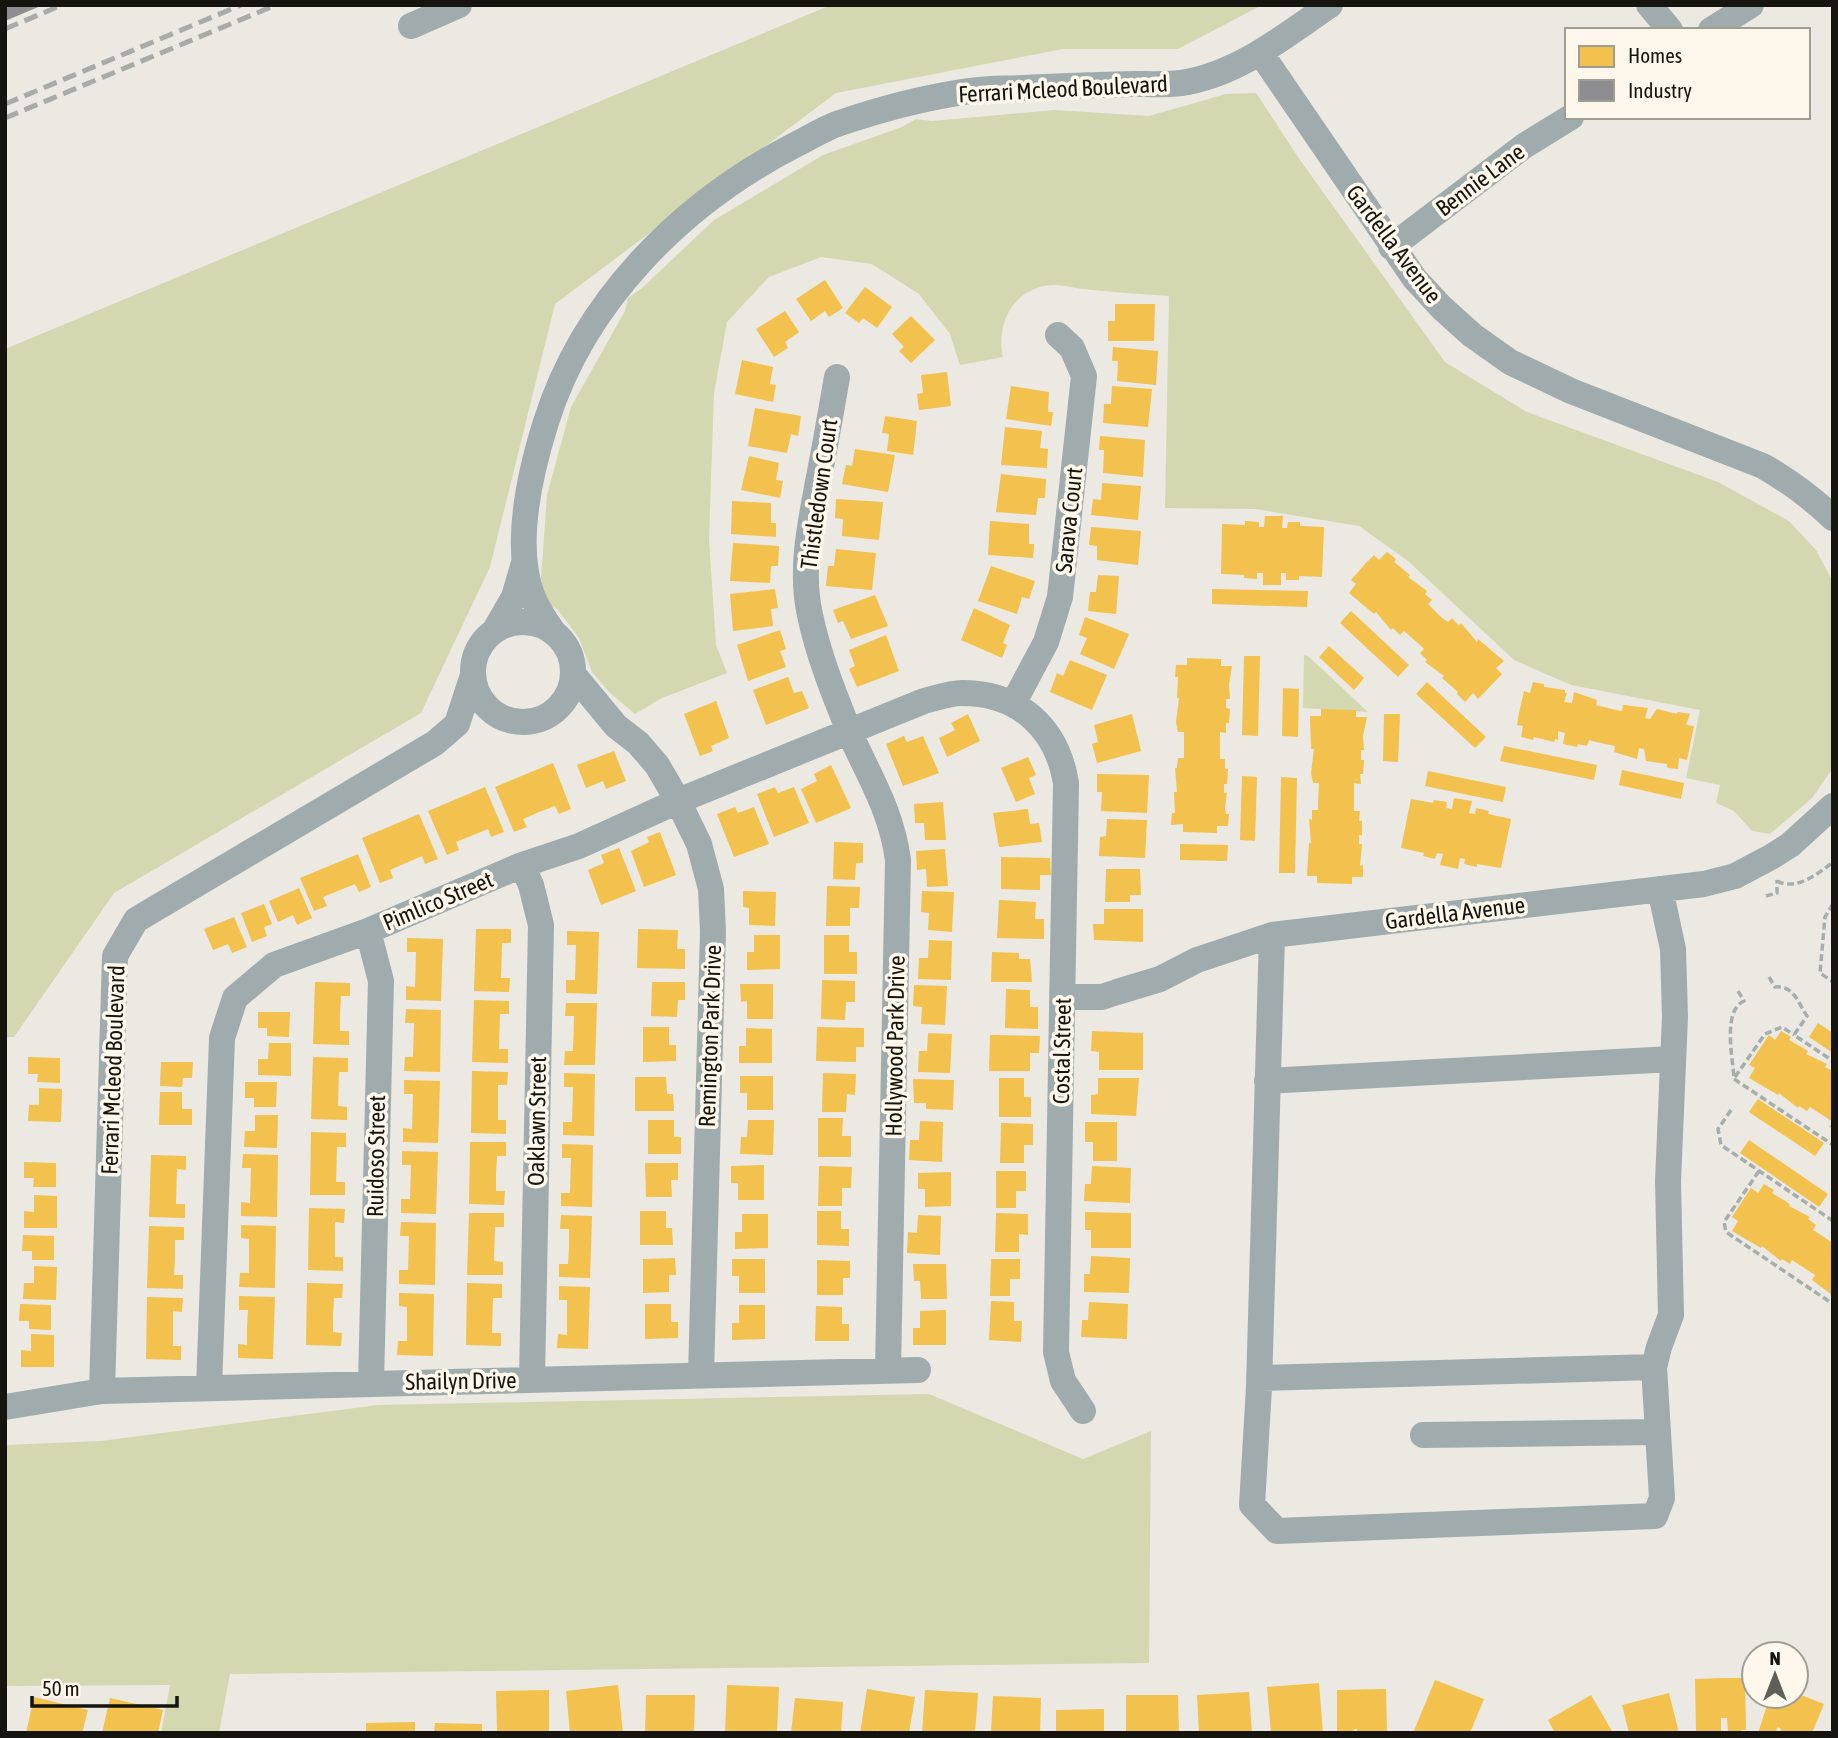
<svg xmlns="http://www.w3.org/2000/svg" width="1838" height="1738" font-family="'Asap Condensed',sans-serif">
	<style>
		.green { fill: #d4d8b0 }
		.homes { fill: #f2c14e }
		.industry { fill: #8d8d92 }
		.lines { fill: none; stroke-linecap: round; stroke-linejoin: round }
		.path { stroke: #a6adad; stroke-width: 3.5; stroke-dasharray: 7 3.5; stroke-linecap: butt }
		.minor { stroke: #a0abae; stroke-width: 26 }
		.rail { stroke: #a8aba8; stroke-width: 5; stroke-dasharray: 14 7; stroke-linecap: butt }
		.labels { text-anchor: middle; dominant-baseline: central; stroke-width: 7; stroke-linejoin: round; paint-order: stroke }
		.street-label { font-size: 23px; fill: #15140f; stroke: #fdf8eb }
	</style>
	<rect width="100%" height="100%" fill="#ebe9e2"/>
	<path class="green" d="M831,5H1262L1178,49H1063L836,93L555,304L490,567L421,713L114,893L14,1037H5V349Z
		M1256,93L1300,160L1445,362L1527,412L1718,482L1789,521L1816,550L1833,582V768L1812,798L1770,834L1752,831L1734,811L1716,803L1720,785L1686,778L1700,710L1571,685L1514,660L1408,561L1359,526L1255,509L1165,508L1169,296C1140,294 1111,292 1082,289C1069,287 1058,283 1044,286C1011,293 996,326 1003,357L960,365L950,334L919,294L872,264L821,257L769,277L727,322L714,393L709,539L716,645L727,673L662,698L635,714L610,693L592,672L579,638L557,609L548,604L541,579L547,495L571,407L625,311L628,298L642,288L714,220L823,155L902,127L916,119L932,121L1055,110L1149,116L1226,94Z
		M1304,655L1308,656L1368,712L1303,708Z
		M929,1394L1083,1459L1151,1431L1149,1663L230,1674L219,1733H161L170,1685L5,1686V1445L101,1441L378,1405Z"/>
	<path class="homes" d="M825,280L843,308L829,317L825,311L811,321L796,299Z
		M865,287L892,307L877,328L863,318L859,323L845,313Z
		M1115,304H1155L1154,341H1108V321H1115Z
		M785,311L799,332L785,342L788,348L774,357L756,329Z
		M911,316L935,340L911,363L899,351L904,347L892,334Z
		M1113,347L1158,351L1156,385L1117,381L1118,361H1112Z
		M742,360L773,367L770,384L776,385L773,402L735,394Z
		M947,372L951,406L919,410L917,394L923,393L921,375Z
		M1011,386L1049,392L1048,412H1053L1051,426L1006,419Z
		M1112,386L1152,389L1148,427L1103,423L1104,404H1111Z
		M755,408L801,416L798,436L791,434L787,453L748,446Z
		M885,416L917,421L913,455L887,451L889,434L882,433Z
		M1005,427L1042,431L1040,448L1048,449L1047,468L1001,465Z
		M1100,436L1145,440L1143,477L1103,473L1104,450H1099Z
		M855,449L895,455L888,492L842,484L846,465L852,466Z
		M749,456L779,463L776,480L783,481L780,498L741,490Z
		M1001,474L1046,479L1045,498H1038L1036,515L996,512Z
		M1102,483L1141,486L1138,520L1091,515L1093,499L1101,500Z
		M836,499L883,502L879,540L842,536L843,519L835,518Z
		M732,501L771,503V523H776V537L731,534Z
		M1265,516H1283L1282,528H1287L1288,522H1300V526L1324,527L1322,577L1299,576V580H1286V573H1281V585H1263V573H1257V579L1244,578V575L1221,574L1222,524L1245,525V521L1259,522V527H1264Z
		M990,521L1029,524V544H1034L1033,558L988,555Z
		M1091,527L1141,531L1138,565L1097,560V546L1089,545Z
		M733,543L779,546L778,566H771L770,583L730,581Z
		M836,549L876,553L872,590L826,586L828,566H834Z
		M1387,552L1396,559L1394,562L1410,575L1408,577L1427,591L1425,594L1432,600L1428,604L1442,618L1448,622L1452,618L1459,626L1461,623L1477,642L1478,639L1504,661L1496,668L1502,674L1478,699L1473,693L1465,702L1457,694L1458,692L1442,678L1444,676L1425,662L1427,660L1420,653L1424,649L1419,644L1404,631L1400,635L1393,628L1391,630L1376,612L1374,614L1349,593L1356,584L1351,580L1366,563L1374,555L1379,560Z
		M991,566L1035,581L1029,599L1022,597L1017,614L978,601Z
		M1098,575L1119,576L1116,614L1088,611L1090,592H1096Z
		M775,589L778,608L771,609L773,626L733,631L730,594Z
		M1212,589L1308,591L1307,607L1212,604Z
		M875,595L888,626L851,639L843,621L838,623L833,610Z
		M974,608L1010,625L1003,643L1007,645L1002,658L961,640Z
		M1351,611L1409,665L1398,677L1340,623Z
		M1085,617L1129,634L1114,669L1080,654L1087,638L1079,635Z
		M780,630L786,649L780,651L786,667L748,681L737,645Z
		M886,635L899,671L857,687L849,669L855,666L849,650Z
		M1329,646L1364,678L1354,690L1319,657Z
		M1244,656H1260L1258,736L1242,735Z
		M1187,658L1221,659V666H1232L1229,685L1230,699H1226V708L1230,709L1229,723H1226V733L1220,732V759H1225V769H1228L1227,784H1224V793H1227L1225,808L1226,814H1229L1228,826H1217V833L1183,832V824L1171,825L1172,813H1175L1174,792H1177L1175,768H1177L1178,758H1184V732H1178L1176,722L1179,698H1177L1178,677H1175L1176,665H1187Z
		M1070,660L1107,675L1092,710L1050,692L1057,673L1063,676Z
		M788,677L794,693L802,691L809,708L766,725L753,690Z
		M1427,682L1486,737L1475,748L1416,694Z
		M1533,682L1544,684V687L1565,690V693H1567L1564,702L1572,703L1574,692L1597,700L1596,705L1616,710L1622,711L1623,705L1648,708L1645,718L1650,719L1657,709L1677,714L1678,712L1690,714L1686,725L1694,726L1687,760L1679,758L1678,769L1669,768L1667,767V764L1646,761L1644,749L1639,748L1637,759L1614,752L1615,746L1596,742L1589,740L1587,746L1578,744L1577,747L1563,744L1565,733L1558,731V740L1555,739L1554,742L1534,737L1533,740L1521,737L1523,726L1517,725L1519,713L1524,691L1530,693Z
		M1283,688L1299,689L1298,737L1282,736Z
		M716,701L729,738L711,746L713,751L700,756L684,714Z
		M1321,709L1356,710V717H1367L1363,736L1364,750H1361V760H1364L1363,774H1360L1361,784L1354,783V811H1360L1359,821H1362V835H1359V844H1362L1360,866L1363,865V877H1352V884L1317,883V876H1307L1309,843H1311L1309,819L1312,820V810H1318V803L1319,783H1313L1311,773L1314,749H1311L1310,716H1321Z
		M968,714L980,741L947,757L939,738L955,730L951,723Z
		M1132,714L1141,751L1097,763L1092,744L1098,742L1094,725Z
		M1384,714H1400L1398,762L1383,761Z
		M904,736L907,742L923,736L939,773L903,786L886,744Z
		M1504,746L1597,765L1594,780L1500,761Z
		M614,751L626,781L606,789L603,781L586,788L577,765Z
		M1028,757L1036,775L1029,778L1035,794L1016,802L1001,768Z
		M553,763L571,809L559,814L555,806L539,812L523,819L527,827L514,832L495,787Z
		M831,765L851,808L816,823L801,789L817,781L814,774Z
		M1622,770L1684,783L1681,799L1619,785Z
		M1428,771L1506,787L1503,802L1425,786Z
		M1097,774L1149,775L1147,813L1101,811L1102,792H1097Z
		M1242,776L1257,777L1255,841L1240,840Z
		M1281,777L1297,778L1295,873H1279Z
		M485,787L504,832L491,837L488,829L456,842L459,850L447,855L428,811Z
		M775,787L778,793L794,787L809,823L774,837L757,794Z
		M1454,798L1472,801L1469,813L1475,814L1476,808L1489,811L1488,814L1511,819L1501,868L1477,864V867L1464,864L1465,859L1460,858L1458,869L1440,865L1443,854L1437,853L1435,859L1423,856L1424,853L1401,848L1411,799L1433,803L1434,800L1447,802L1446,808L1452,809Z
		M943,802L946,840H925L924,823H915L914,804Z
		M735,807L738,813L754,807L769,844L734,857L717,814Z
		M1028,809L1030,824L1039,823L1042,842L999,847L993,813Z
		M419,814L438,859L425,864L422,856L390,870L393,878L380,883L362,838Z
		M1107,819L1147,820L1145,858L1099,856L1100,837L1106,836Z
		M660,832L676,875L644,887L631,851L649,842L647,837Z
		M834,842L863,843V863H856L855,880L833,879Z
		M1180,844L1228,845L1227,861L1180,860Z
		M619,848L636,891L601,905L588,870L604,863L601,855Z
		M945,849L948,886L927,887L926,869L917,870L916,851Z
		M358,854L371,887L359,892L355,884L323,897L327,906L314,911L300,878Z
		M1001,857L1050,858L1051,875H1040V890L1001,889Z
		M1106,869H1140L1141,895H1130V902H1105Z
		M827,886L860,887L859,908H850V926H826Z
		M299,888L312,918L297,925L293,915L278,922L269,901Z
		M743,891L776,892L775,926L749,925V908L743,907Z
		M922,891L954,892L952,932L928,930L929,913L921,912Z
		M999,900L1036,902L1035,919H1044V939L997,938Z
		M264,904L272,924L264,927L267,936L252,942L241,913Z
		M1104,909H1143V942L1094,940L1093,924H1104Z
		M234,917L247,947L232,953L228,944L213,950L204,929Z
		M476,929H511V943H502L501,978H510L509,992L474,991Z
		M638,929L678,930L677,949H685V969L637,968Z
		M567,931L599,932L597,994L566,993V980H575L576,945H567Z
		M754,935H780V969L747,970V952H754Z
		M824,935H849V952H857V974H824Z
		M407,938L443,939L441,1001L406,1000V986L415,987L416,952H407Z
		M929,940L952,941L951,980L918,979L919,958H928Z
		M992,952L1019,953V959H1030L1032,982H991Z
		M822,980L855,981V1002H846L845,1020L821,1019Z
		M315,982L350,983V996H341L340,1014V1031H349V1045L313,1044Z
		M652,982H685V1000H678L677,1017L651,1016Z
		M740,984H773V1019H747V1001L741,1002Z
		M914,985L947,986L945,1025L921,1024L922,1007L913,1006Z
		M1006,989L1030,990V1007H1038V1029L1005,1028Z
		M474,1000L509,1001V1014H500L499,1049H508V1063L472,1062Z
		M566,1003H597L595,1065H564L565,1051H573L574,1016H565Z
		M406,1009L441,1010L440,1072L404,1071L405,1057H413L414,1023H405Z
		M258,1012H290L289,1037L267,1036V1028H258Z
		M1818,1023L1833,1033V1053L1809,1037Z
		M643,1027H669V1045H676V1061L643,1062Z
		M817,1027L864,1028V1047H856V1062L816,1061Z
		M746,1028L772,1029V1063H739V1046H746Z
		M1092,1031L1143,1033V1070H1099V1052L1091,1051Z
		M1781,1031L1791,1037L1789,1040L1808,1051L1806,1054L1827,1064L1825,1067L1833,1071L1831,1077L1833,1078V1129L1829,1127L1833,1122L1810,1107L1807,1111L1799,1106L1798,1108L1779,1093L1778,1095L1749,1078L1755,1068L1749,1065L1769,1035L1775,1040Z
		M928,1033L952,1034L950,1073L918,1072L919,1051H927Z
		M990,1035L1040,1036L1039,1053H1030V1071H989Z
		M269,1043H291V1076L258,1075V1059H268Z
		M28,1057L60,1058V1083L37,1082L38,1074H28Z
		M313,1057L348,1058V1072H339L338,1106L347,1107V1120L311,1119Z
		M161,1062H193L192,1078H183L182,1087L160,1086Z
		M472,1071L508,1072L507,1085H498V1120H506V1134L471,1133Z
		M564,1073L595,1074L594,1136L563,1135V1122H572L573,1087H564Z
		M823,1073L856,1074L855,1095L847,1094L846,1112H822Z
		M740,1076H773V1110H747V1093H740Z
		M635,1077H666L667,1094H673L674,1111H635Z
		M999,1078H1024V1097H1031V1117H999Z
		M1098,1078H1139L1136,1116L1091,1114V1095L1098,1094Z
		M913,1079L954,1080L953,1110L926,1109V1103H914Z
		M404,1080L440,1081L438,1143L403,1142V1128L412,1129L413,1094H404Z
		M245,1082H277L276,1107H254V1098H245Z
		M39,1088L62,1089L61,1122L28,1121L29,1105H39Z
		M160,1092H182V1109H192V1125H159Z
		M1758,1099L1824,1143L1815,1156L1749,1112Z
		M255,1115H278L277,1148L244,1147L245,1131H255Z
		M818,1118H843L842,1136H851V1157H818Z
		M648,1120H674V1137H681V1154H648Z
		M748,1120H774L773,1155L740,1154L741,1137H747Z
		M920,1121L943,1122L942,1162L909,1160L910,1140H919Z
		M1085,1122H1117V1161H1093V1142H1085Z
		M1001,1123L1033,1124V1145H1024V1163H1000Z
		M311,1132L346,1133V1147H337L336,1182H345V1195H310Z
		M1749,1140L1828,1194L1819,1207L1740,1153Z
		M470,1142H506V1156H497L496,1173V1191H505L504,1205L469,1204Z
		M562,1144L593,1145L592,1207L561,1206V1193H570L571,1158H562Z
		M402,1151L438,1152L436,1214L401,1213V1199H410L411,1165H402Z
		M243,1154L278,1155L277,1217L241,1216V1202L250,1203L251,1168H242Z
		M151,1155L186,1156V1170L177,1169L176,1204H185V1218L149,1217Z
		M24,1162L56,1163V1187H33L34,1178H24Z
		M645,1163H678V1180H671L672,1197H646Z
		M764,1165V1200H738V1183H731V1166Z
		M819,1166L852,1167L851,1188H842V1206H818Z
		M1092,1166L1131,1168L1130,1203L1084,1201L1085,1184H1091Z
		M996,1171H1026V1191H1016V1208H996Z
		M951,1172V1206L925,1207V1189H918V1173Z
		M1764,1184L1774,1190L1772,1193L1790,1204L1789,1206L1810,1217L1808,1219L1816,1225L1813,1230L1833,1243L1832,1295L1812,1280L1815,1275L1792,1260L1790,1264L1782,1259L1781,1261L1762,1246L1761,1248L1732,1231L1738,1221L1732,1217L1751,1188L1758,1193Z
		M34,1195L57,1196V1228H24V1211L34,1212Z
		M309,1208L345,1209L344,1223L335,1222V1257H343V1271L308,1270Z
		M640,1211H666V1228H672L673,1245H640Z
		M817,1211H841V1229H849V1246L817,1245Z
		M1085,1212L1131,1213V1248H1091V1230H1085Z
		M469,1213H504V1227H495L494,1261L503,1262V1275H467Z
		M996,1213L1028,1214V1235L1019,1234V1252H995Z
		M742,1214H768V1248L735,1249V1232H742Z
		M561,1215L592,1216L590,1278L559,1277V1264H568L569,1247V1229H560Z
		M918,1215L941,1216L940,1255L907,1253L908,1232L917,1233Z
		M401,1222L436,1223L435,1285L399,1284V1270H408L409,1236H400Z
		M241,1225L276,1226L275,1288L239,1287L240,1273H249V1239L241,1238Z
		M149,1226L184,1227V1240H175V1258L174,1275H183V1289L147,1288Z
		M23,1235L54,1236V1260H32V1251H22Z
		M1091,1256L1130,1258L1129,1293L1084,1292V1274H1090Z
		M675,1258L676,1275H669V1292L643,1293V1259Z
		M732,1259H765V1293H739V1276H732Z
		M991,1259H1020V1279H1010V1296H990Z
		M817,1260L850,1261V1278H843V1295H817Z
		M913,1264H946L947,1299H921L920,1281H914Z
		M34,1266L57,1267L56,1300L23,1299L24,1283H34Z
		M307,1283L343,1284L342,1298H334L333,1315V1332L342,1333L341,1346L306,1345Z
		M467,1283L502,1284V1298H493L492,1333H501V1346L466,1345Z
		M559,1286L590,1287L588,1349L557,1348L558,1334L567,1335V1300H559Z
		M399,1293L434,1294L433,1356L397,1355L398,1341H407V1307L399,1306Z
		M239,1296L275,1297L273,1359L238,1358V1344L247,1345V1327L248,1310H239Z
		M147,1297L183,1298L182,1312L173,1311V1346H181V1360L146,1359Z
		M991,1301L1014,1302V1321H1022L1021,1342L989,1340Z
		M1089,1302L1128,1304L1127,1339L1081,1337L1082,1320H1088Z
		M20,1304L51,1305V1330L29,1329V1321H19Z
		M645,1304H671V1322H678V1338L645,1339Z
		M739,1305H765V1339L732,1340V1323H739Z
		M816,1306L842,1307V1324H849V1341H815Z
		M946,1310V1345H913V1328H920V1311Z
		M31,1334L54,1335V1367H21V1350L31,1351Z
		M1724,1678H1745L1746,1730H1741V1733H1728L1727,1718H1721V1733L1696,1731L1695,1679Z
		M1435,1680L1484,1699L1470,1733H1413Z
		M1319,1683L1323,1733H1271L1267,1687Z
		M618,1685L623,1733H570L566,1691Z
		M727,1685L779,1687L777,1733H725Z
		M867,1689L915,1697L909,1733H880L877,1730V1733H860Z
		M1386,1689L1387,1733H1357V1729H1354L1353,1733H1337V1690Z
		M549,1690V1733H497L496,1691Z
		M925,1690L978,1693L975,1733H922Z
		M1249,1692L1252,1733H1199L1197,1695Z
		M1669,1693L1679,1733H1629L1622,1705Z
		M1796,1693L1824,1704L1812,1733H1780L1781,1729L1778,1727L1775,1733H1758L1770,1696H1796Z
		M646,1695H695L694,1733H645Z
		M1126,1695H1178L1179,1733H1126Z
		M1591,1695L1613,1733H1555L1548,1720Z
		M993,1696L1041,1698L1040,1733H991Z
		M34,1697L88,1710L82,1733H26Z
		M110,1698L163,1710L158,1733H102Z
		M795,1698L843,1702L841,1733H791Z
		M1104,1709V1733H1056V1710Z
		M415,1722V1733H366V1723Z
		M435,1723L482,1724V1733H434Z"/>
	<path class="industry" d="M5,5H43L5,21Z"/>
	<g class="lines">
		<path class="path" d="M1777,881C1796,891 1818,874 1833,862
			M1766,896L1777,893V880
			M1833,904L1825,917L1820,973L1833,982
			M1769,977L1775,987C1794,985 1798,1003 1807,1016L1794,1035L1833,1061
			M1738,991L1744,1001C1722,1011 1733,1058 1734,1079L1833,1145
			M1735,1077L1765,1034L1782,1027L1794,1035
			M1731,1110L1718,1129L1721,1145L1833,1221
			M1759,1171L1724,1222L1726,1232L1833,1304"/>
		<path class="minor" d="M1649,5L1670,30
			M411,26L459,5
			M1711,30L1751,5
			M1260,52L1415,279L1442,308L1472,335L1510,362L1571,391L1763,466C1789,481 1811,497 1833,518
			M1391,247L1524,146L1571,117
			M837,377C831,412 825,447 818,482C810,525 800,571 810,615C818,654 834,694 849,731C869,777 891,809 898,860L888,1370
			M473 672a50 50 0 1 1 100 0a50 50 0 1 1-100 0Z
			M495,630L514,597L524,563
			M552,630C544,619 537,608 532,595C513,544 530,473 546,422C584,301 681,204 793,146C808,139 824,128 840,123C881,109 927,97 970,91C988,88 1006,89 1023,88C1060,86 1097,85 1134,84C1149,84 1166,85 1181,83C1237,75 1285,36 1330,5
			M573,674L616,726L638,743L657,765L678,801L699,844L711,889L713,931L701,1375
			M1013,704L1046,642L1060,597L1084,376L1072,348L1058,335
			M522,865L531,885L541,925L532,1379
			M368,931L381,981L371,1383
			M1272,935L1259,1387L1252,1505L1277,1531L1655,1516L1662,1498L1654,1367L1659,1347L1671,1315L1668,1181L1675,1017L1673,949L1660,889
			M1063,997H1102L1117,992L1160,979L1197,960L1272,935L1704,884L1735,876L1771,857L1790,845L1833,806
			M1267,1081L1672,1059
			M1259,1378L1654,1367
			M209,1387L222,1038L235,998L274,965L368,931L522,865L579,846L678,801L924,701C936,698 950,693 962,693C1019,693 1057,728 1066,783L1056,1352L1063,1381L1083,1411
			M102,1391L115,956L136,920L435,743L457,724L472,678
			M5,1407L102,1391L918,1370
			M1423,1435L1658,1432"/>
		<path class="rail" d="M5,29L62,5
			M5,104L241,5
			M5,118L276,5"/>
	</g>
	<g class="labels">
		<g class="street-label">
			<text transform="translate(1063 89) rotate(-3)">Ferrari Mcleod Boulevard</text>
			<text transform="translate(1480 180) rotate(-37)">Bennie Lane</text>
			<text transform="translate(1394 244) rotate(53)">Gardella Avenue</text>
			<text transform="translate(819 494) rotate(-82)">Thistledown Court</text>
			<text transform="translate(1069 520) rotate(-84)">Sarava Court</text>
			<text transform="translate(438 901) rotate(-23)">Pimlico Street</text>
			<text transform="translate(1455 913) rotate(-7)">Gardella Avenue</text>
			<text transform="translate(710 1036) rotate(-88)">Remington Park Drive</text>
			<text transform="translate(895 1046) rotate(-89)">Hollywood Park Drive</text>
			<text transform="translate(1062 1051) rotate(-89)">Costal Street</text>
			<text transform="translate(113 1070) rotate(-88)">Ferrari Mcleod Boulevard</text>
			<text transform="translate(537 1121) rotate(-89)">Oaklawn Street</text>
			<text transform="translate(376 1156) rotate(-89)">Ruidoso Street</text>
			<text transform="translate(461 1381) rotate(-1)">Shailyn Drive</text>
		</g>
	</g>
	<rect width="1838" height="1738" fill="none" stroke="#15140f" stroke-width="14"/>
	<rect x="1565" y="28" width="245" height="91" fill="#fdf8eb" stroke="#a09d93" stroke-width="2"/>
	<rect x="1579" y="46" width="35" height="21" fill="#f2c14e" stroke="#a09d93" stroke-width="2"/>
	<text x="1628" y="63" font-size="21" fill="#15140f">Homes</text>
	<rect x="1579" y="80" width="35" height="21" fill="#8d8d92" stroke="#a09d93" stroke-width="2"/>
	<text x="1628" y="98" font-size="21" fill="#15140f">Industry</text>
	<g transform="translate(1775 1675)"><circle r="33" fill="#fdf8eb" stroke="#a09d93" stroke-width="2"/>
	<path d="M0-5L12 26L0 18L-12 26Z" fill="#605f59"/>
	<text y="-10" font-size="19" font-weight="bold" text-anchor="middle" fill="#15140f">N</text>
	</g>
	<path d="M32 1696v10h145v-10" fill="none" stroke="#15140f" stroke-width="3.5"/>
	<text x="42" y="1696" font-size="21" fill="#15140f" stroke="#fdf8eb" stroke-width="5" paint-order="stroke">50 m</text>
</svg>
